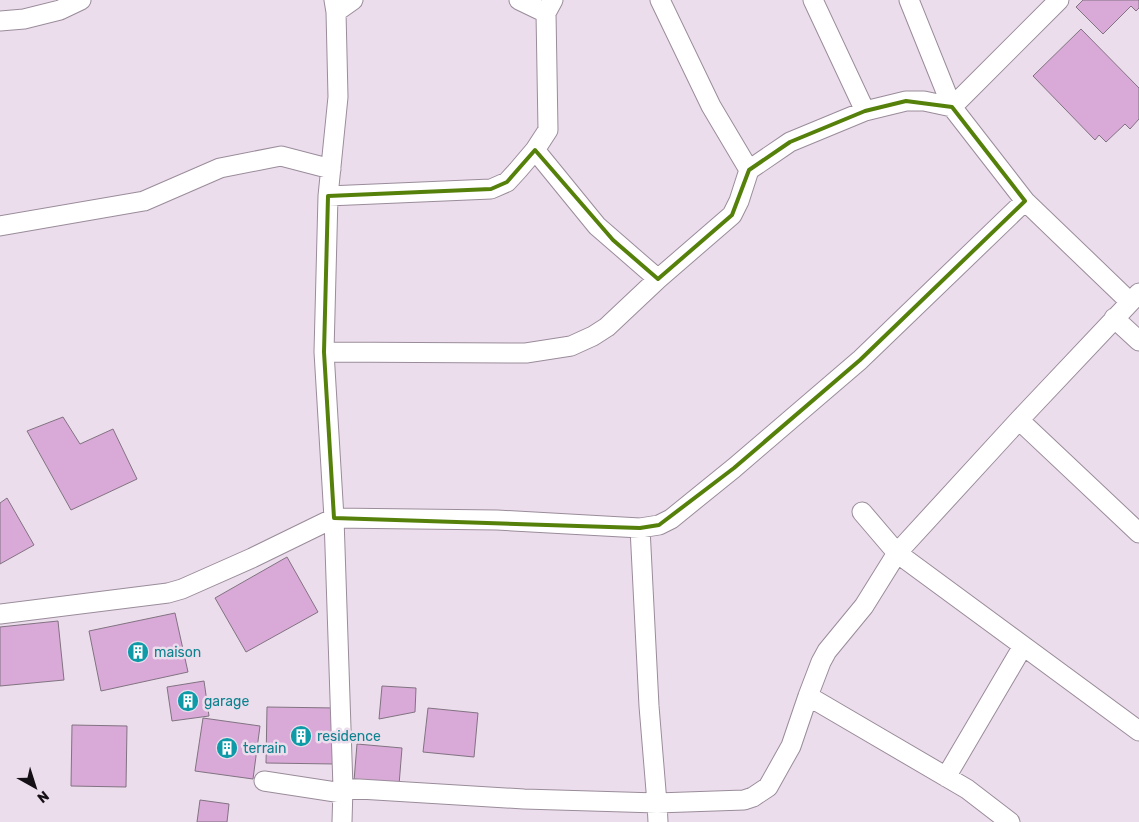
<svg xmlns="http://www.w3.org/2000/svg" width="1139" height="822" font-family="Rubik,sans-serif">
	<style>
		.building { fill: #d9a9d8; stroke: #817381 }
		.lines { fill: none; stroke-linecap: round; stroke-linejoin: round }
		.street-casing { stroke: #9a8c9a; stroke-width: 21 }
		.street { stroke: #fff; stroke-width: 19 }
		.marked { fill: none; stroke: #55810b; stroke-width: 4; stroke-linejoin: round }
		.labels { text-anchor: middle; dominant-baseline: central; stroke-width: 5; stroke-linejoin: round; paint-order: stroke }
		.culture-label { font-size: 14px; fill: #0d838f; stroke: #ecddec; text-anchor: start }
	</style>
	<rect width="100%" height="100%" fill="#ecddec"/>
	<path class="building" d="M1083,0H1139V8L1136,11L1131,6L1103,34L1076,7Z
		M1081,29L1139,88V119L1130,129L1125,124L1106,142L1099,135L1095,140L1033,76Z
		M63,417L80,444L113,429L137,479L71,510L27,431Z
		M7,498L34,545L0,564V503Z
		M287,557L318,612L246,652L215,598Z
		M175,613L188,672L101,691L89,631Z
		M58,621L64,680L0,686V627Z
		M204,681L209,716L172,721L167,687Z
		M382,686L416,688L415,712L379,719Z
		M267,707L336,708L335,764L266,763Z
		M428,708L478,713L474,757L423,752Z
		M203,718L260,726L253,779L195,771Z
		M72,725L127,726L126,787L71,786Z
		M357,744L402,748L399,785L354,781Z
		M200,800L229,804L227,822H197Z"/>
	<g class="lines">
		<g class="street-casing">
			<path id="street" d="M334,0L336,12L338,97L328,196L324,352L334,518L343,788L342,822
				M519,0L546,13
				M660,0L711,106L749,170
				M813,0L865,111
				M909,0L952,107L1025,201L1130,302
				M336,12L353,0
				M0,21L24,19L60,10L81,0
				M535,150L597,226L658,279
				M328,196L491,189L507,182L518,170L535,150L548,130L546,13L553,0
				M0,226L144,201L220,168L281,156L331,169
				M1114,318L1139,341
				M324,352L526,353L571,346L593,336L607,327L658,279L732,215L739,201L749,170L790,142L865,111L906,101H924L952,107L1059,0
				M1019,420L1139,533
				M862,512L897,553L1139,731
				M640,528L649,706L657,803L658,822
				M0,614L168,593L182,589L252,558L334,518L497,520L640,528L659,525L671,519L734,468L860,360L1025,201
				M808,696L967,789L1010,822
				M946,777L1023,646
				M264,781L342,793
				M343,788L524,799L657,803L744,800L753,797L768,787L791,746L808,696L821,662L827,651L864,606L897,553L1019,420L1139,293"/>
		</g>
		<use href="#street" class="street"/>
	</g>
	<path class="marked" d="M906,101L952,107L1025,201L860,360L734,468L659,525L640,528L334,518L324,352L328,196L491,189L507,182L535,150L613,240L658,279L732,215L749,170L790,142L865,111Z"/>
	<defs>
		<g id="building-disc" transform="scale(1.125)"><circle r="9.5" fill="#0f9aa8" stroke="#ecddec"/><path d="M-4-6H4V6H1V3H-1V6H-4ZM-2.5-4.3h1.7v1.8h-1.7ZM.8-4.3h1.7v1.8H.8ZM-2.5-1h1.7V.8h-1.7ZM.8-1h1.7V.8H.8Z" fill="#fff"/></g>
	</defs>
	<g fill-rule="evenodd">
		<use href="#building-disc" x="138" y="652"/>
		<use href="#building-disc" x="188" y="701"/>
		<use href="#building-disc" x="301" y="736"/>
		<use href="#building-disc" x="227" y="748"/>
	</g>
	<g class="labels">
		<g class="culture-label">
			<text x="154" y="652">maison</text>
			<text x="204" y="701">garage</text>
			<text x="317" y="736">residence</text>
			<text x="243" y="748">terrain</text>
		</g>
	</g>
	<g transform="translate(35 787) rotate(141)" stroke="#ecddec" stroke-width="4" paint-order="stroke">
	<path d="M0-4L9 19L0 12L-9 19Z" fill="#151015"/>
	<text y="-8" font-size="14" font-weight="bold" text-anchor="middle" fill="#151015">N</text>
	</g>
</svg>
